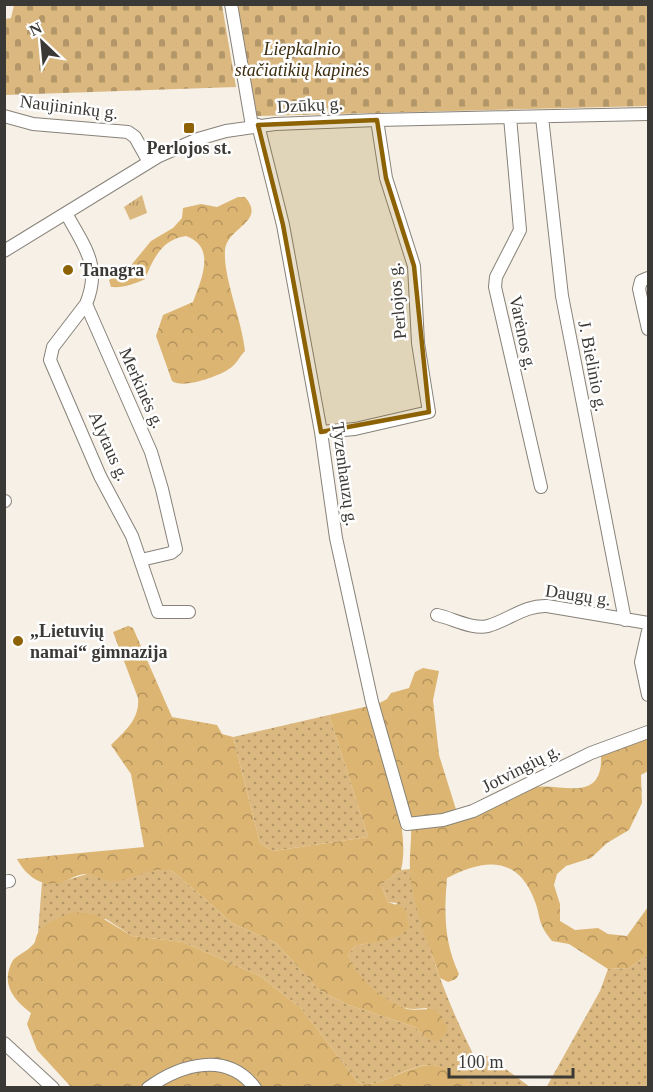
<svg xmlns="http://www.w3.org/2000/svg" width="653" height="1092" font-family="'Times New Roman',serif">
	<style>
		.grass { fill: url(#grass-dots) }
		.forest { fill: url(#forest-crowns) }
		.cemetery { fill: url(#cemetery-stones) }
		.park { fill: url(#park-tufts) }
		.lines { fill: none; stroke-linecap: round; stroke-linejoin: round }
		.minor-casing { stroke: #878279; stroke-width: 14 }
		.minor { stroke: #fff; stroke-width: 12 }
		.marked { fill: #8c6204; fill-opacity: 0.2; stroke: #8c6204; stroke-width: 4.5; stroke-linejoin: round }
		.poi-dot { fill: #8c6204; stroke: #fefefe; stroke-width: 2 }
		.labels { text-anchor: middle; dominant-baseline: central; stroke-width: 5; stroke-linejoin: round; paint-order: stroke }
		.park-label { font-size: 18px; font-style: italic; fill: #3d2d0f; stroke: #fefefe }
		.street-label { font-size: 18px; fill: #3b3935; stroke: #fefefe }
		.poi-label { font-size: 18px; font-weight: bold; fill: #3b3935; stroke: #fefefe; text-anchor: start }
	</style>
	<defs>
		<pattern id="grass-dots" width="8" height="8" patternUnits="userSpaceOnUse" patternTransform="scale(1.5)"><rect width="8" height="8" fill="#dbb87f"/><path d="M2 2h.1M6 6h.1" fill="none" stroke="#b39769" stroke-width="1.8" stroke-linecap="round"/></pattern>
		<pattern id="forest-crowns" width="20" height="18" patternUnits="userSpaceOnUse" patternTransform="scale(1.5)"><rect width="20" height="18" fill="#dcb572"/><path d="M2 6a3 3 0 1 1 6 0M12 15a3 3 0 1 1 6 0" fill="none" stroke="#b4945e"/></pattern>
		<pattern id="cemetery-stones" width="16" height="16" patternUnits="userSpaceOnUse" patternTransform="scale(1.5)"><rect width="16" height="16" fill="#dbb87f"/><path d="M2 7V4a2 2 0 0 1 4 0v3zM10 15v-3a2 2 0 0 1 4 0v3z" fill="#b39769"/></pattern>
		<pattern id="park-tufts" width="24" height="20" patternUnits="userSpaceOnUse" patternTransform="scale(1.5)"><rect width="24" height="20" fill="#dbb87f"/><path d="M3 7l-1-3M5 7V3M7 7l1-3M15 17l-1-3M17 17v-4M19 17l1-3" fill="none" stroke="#b39769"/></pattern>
	</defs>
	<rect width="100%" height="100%" fill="#f6f0e7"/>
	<path class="grass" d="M329,715L368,837L273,851L260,843L233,737Z
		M163,868L174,872L232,923L276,943L319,990L346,1004L415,1027L425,1037L427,1008C417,1009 408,1010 398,1006C381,997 353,974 348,955L355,946L368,943L397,903L388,902L381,885L401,870L410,869C422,936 445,998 475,1058L488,1056L530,1087C514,1087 494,1091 478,1087C463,1084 449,1067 432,1065C408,1063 376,1092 358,1082L301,1008L260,976L183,942L132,936L106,919L38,933L42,882L54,884L87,874L130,877L149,869Z
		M648,955V1087L546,1088L600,991L608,969L629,968Z"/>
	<path class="forest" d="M238,197H245C267,222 227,227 225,250C223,278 242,320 245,351C240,356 236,365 229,369C217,377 183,389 172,381L156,336L163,315L193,302C201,280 217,247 186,236C162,239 153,259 145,279C134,284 124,288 111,287L109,280L128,269L151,241L173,228L182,218L183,208L201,204L217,207Z
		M128,626L133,628L172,717L217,725L222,734L233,737L260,843L273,851L368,837L329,715L369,706C381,750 412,827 401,870L381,885L388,902L405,908L409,928C394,942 375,941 355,946L348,955C354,975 388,1004 407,1009C416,1011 426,1008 436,1010L448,1028L444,1036L437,1041L425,1037L415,1027L346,1004L319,990L276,943L232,923L174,872C151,864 139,878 116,881C106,882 95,874 85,874C76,875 70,879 63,882C43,889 26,876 17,859L144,847L131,774L111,745C125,731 140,719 138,698L113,632Z
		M423,668L439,671L433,700L439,755L459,819C482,809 507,795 531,788C556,780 603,807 601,756L648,738V771L641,775L642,803L629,830L607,843L591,858L566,866L557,874L554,885L560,904V921L575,930L598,928L608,934L627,936L648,907V955L629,968L608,969L569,944L552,941C536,921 542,919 534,899C517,855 483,859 447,878C444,913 444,942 459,974L456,979L448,982L440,978C429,944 412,906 410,869C409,851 413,836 410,818L376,705L387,699L391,693L409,688L415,672Z
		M75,912L97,915L132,936L183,942L260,976L301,1008L358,1082C375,1092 408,1064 432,1065C446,1066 465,1081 478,1087H71L37,1050L27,1024L31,1013C13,1000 0,983 13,960C19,954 30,950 35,942C35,941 37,934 38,933C46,922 62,916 75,912Z"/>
	<path class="cemetery" d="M14,5H222L236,87L5,95V19L11,18Z
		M237,5H648V106L257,116Z"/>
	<path class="park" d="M142,195L147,213L130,220L124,207Z"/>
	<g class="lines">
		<g class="minor-casing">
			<path id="minor" d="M231,4L252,126
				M4,116L33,124L128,132L135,137L149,162
				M510,117L520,230L496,277L495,287L541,487
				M542,117L562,296L625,620
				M258,125L283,225L321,432L336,538L372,702L407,824L443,820L473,811L591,753L648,732
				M66,213C84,247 102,265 86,304L151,452L162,489L176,549L171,553L141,560
				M4,251L159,156L198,139L226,131L275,124L377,120L648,114
				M648,278L641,281L639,289L648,329
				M86,304L53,347L50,360L100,476L132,536L158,612H189
				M321,432L355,429L429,412L418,343L414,266L386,178L377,120
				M4,501H5
				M437,615C452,618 473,630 488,626C509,620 525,605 547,606L648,623
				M648,631L641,662L648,695
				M4,882L9,881
				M4,1043L53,1088
				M148,1088C181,1064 227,1051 255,1088"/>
		</g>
		<use href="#minor" class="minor"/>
	</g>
	<path class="marked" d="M377,120L386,178L414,266L429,412L321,432L283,225L258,125Z"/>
	<g class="poi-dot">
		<rect x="183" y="122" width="12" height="12" rx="3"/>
		<circle cx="68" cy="270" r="6"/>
		<circle cx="18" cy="641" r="6"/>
	</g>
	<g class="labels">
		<g class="park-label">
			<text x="302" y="49">Liepkalnio<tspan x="302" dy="21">stačiatikių kapinės</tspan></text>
		</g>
		<g class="street-label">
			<text transform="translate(310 105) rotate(-3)">Dzūkų g.</text>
			<text transform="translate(69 107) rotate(7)">Naujininkų g.</text>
			<text transform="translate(397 301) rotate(-95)">Perlojos g.</text>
			<text transform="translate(523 333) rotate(78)">Varėnos g.</text>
			<text transform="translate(593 366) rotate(79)">J. Bielinio g.</text>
			<text transform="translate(142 388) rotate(66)">Merkinės g.</text>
			<text transform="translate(109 446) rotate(66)">Alytaus g.</text>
			<text transform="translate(345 474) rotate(82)">Tyzenhauzų g.</text>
			<text transform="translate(578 595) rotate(8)">Daugų g.</text>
			<text transform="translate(521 768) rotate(-27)">Jotvingių g.</text>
		</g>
		<g class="poi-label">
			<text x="189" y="148" text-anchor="middle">Perlojos st.</text>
			<text x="80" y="270">Tanagra</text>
			<text x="30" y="631">„Lietuvių<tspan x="30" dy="21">namai“ gimnazija</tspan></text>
		</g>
	</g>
	<rect width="653" height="1092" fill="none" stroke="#3b3935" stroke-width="12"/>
	<g transform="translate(42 42) rotate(334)" stroke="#fefefe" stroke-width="4.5" paint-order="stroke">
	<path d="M0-4.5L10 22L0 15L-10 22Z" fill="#3b3935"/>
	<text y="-9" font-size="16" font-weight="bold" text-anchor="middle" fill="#3b3935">N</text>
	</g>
	<path d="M449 1068v9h124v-9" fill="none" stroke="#3b3935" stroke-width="3"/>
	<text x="458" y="1068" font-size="18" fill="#3b3935" stroke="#fefefe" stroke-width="4.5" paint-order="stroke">100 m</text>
</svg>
